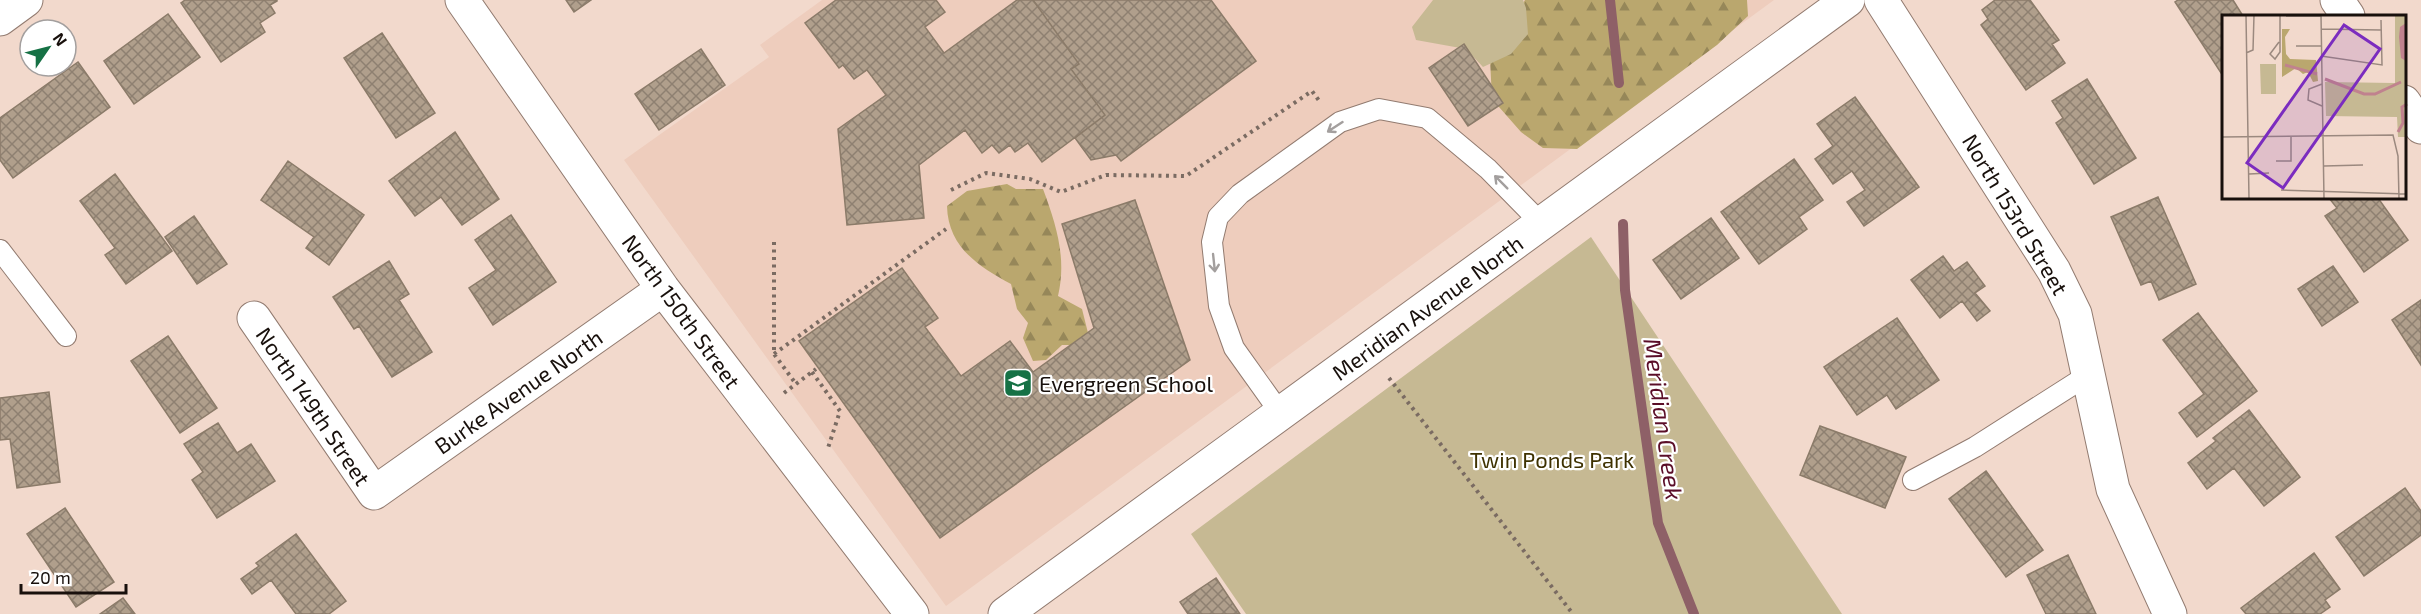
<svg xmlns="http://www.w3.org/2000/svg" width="2421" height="614" font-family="'Exo 2',sans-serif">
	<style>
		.built { fill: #eecdbd }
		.forest { fill: url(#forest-firs) }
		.park { fill: #c6b993 }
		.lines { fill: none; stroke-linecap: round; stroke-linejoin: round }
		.stream { stroke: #8e6067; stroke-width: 10 }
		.building { fill: url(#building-cross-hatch); stroke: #8b7b69; stroke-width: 1.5 }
		.service-casing { stroke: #927b70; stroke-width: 22 }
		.minor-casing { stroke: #927b70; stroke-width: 35 }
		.tertiary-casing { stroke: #927b70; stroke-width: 35 }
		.path { stroke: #7a6b62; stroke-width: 4; stroke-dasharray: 3 4.5; stroke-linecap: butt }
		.service { stroke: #fff; stroke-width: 20 }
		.minor { stroke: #fff; stroke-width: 33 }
		.tertiary { stroke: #fff; stroke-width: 33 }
		.oneway { stroke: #a39f9e }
		.labels { text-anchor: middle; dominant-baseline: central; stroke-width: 4.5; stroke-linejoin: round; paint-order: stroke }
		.street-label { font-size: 22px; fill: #18100c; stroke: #fff }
		.poi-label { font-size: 22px; fill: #18100c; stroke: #fff; text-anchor: start }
		.park-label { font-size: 22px; fill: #3e3100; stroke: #fff }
		.water-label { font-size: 24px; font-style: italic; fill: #5a0d28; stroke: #fff }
		.inset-river { fill: none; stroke: #c0828e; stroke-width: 3 }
		.inset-road { fill: none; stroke: #9b897f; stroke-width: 1.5 }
		.view { fill: #7b2cbf; fill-opacity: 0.15; stroke: #7b2cbf; stroke-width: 3 }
		.inset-edge { fill: none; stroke: #18100c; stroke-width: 3 }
	</style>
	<defs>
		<pattern id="forest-firs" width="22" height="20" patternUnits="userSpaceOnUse" patternTransform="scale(1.5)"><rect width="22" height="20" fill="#baa76e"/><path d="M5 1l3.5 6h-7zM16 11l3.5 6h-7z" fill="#968759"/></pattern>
		<pattern id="building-cross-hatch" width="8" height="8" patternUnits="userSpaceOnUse" patternTransform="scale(1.5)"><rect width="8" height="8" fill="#b09f8c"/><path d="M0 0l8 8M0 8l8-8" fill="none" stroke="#8e8071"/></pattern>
	</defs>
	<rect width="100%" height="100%" fill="#f2d9cc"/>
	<path class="built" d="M822,0H1774L946,606L624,160L769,57L760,45Z"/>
	<path class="forest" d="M1525,0H1747L1748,16L1717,45L1577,149L1543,148L1521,132L1492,99L1490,59Z
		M1007,184L1016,189H1043C1056,224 1067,258 1058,296L1082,309L1089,337L1077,345H1062L1046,360L1033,361L1023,338L1028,323L1017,309L1011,284C978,266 948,247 947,206L967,191Z"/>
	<path class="park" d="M1433,0H1523L1526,8L1528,34L1511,54L1483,67L1466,49L1416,40L1412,27Z
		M1591,237L1842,614H1246L1191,534Z"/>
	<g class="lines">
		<path class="stream" d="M1610,0L1619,83
			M1623,224L1625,290L1658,523L1694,614"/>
	</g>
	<path class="building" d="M185,0H277V1L270,5L275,13L260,23L265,32L221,62L181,3Z
		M566,0H591L574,12Z
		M836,0H936L945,12L925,27L944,53L1017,0H1033L1079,64L1071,69L1105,115L1042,162L1028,143L1015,152L1010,145L999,153L992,145L982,153L965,130L919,165L924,218L847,225L838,129L886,95L867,70L854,79L843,65L839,68L805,23Z
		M1033,0H1211L1256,61L1121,161L1116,155L1091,160L1075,138L1105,115L1071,69L1079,64Z
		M1995,0H2030L2059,40L2052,44L2065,63L2026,90L1981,25L1988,19L1982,10Z
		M2178,0H2233L2243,16H2223V76L2175,2Z
		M168,14L200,57L134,104L104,61Z
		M382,33L435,113L396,138L344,58Z
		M1464,44L1503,103L1468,126L1429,68Z
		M701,49L725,85L659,130L635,94Z
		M78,62L110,107L13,178L0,160V118Z
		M2087,79L2136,158L2094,184L2056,123L2063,118L2052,101Z
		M1855,97L1919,187L1864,226L1847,202L1865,190L1852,171L1833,184L1815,159L1833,146L1817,124Z
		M455,132L499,199L462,225L441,197L415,216L389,181Z
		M1794,159L1823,200L1799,217L1807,229L1759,264L1721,212Z
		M288,161L364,215L329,265L306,248L314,237L261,200Z
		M115,174L172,251L126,284L105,255L115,248L80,201Z
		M2158,197L2196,284L2159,300L2151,281L2141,285L2111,217Z
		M2329,198H2378L2408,240L2364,272L2325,216L2337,208Z
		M1135,200L1190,360L940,538L799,341L902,268L938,318L925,327L961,376L1010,341L1033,372L1094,328L1062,224Z
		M511,215L556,282L493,325L469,288L496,270L475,240Z
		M194,216L227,264L197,284L165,237Z
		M1711,218L1739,258L1681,299L1653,260Z
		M1943,256L1954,271L1967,262L1985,286L1975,293L1990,311L1977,321L1962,301L1940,318L1911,280Z
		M389,261L409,294L399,300L432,352L392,377L359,326L354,329L333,297Z
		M2333,266L2358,302L2322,326L2298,289Z
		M2421,300V365L2392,320Z
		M2198,313L2257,391L2197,437L2179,413L2204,394L2163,340Z
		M1897,318L1939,380L1896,409L1887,395L1857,415L1824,367Z
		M168,336L217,408L180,433L131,361Z
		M49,392L60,482L17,488L10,439L0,440V398Z
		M2249,410L2300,477L2264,506L2234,468L2207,489L2188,463L2216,441L2213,438Z
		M218,423L237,453L251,444L275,481L217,518L192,480L203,472L184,444Z
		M1820,426L1906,457L1885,508L1800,475Z
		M1986,471L2043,550L2006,577L1949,499Z
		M2405,488L2421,511V535L2364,576L2336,537Z
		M65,508L114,582L76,607L27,534Z
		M296,534L346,601L329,614H296L271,580L252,594L241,579L259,566L256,563Z
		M2314,553L2340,589L2325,600L2330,607L2320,614H2246L2241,608Z
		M2068,555L2096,614H2046L2027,575Z
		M1216,578L1240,614H1188L1180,602Z
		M123,598L135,614H100Z"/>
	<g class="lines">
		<g class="service-casing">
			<path id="service" d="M0,250L66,336
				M1281,414L1234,348L1219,306L1212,242L1218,217L1240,194L1340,122L1379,109L1427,118L1488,169L1542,224
				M1913,480L1975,447L2088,375"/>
		</g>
		<g class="minor-casing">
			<path id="minor" d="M462,0L663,289L912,614
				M1881,0L2054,271L2075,314L2113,489L2170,614
				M2337,0L2348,16
				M0,19L26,0
				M2404,102L2421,127
				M254,318L374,493L663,289"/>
		</g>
		<g class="tertiary-casing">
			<path id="tertiary" d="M1005,614L1848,0"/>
		</g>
		<path class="path" d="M951,190L986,173L1030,179L1061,192L1106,175L1186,176L1312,91L1320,102
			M774,242V354L796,384
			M774,354L946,229
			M812,372L840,411L828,448
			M1389,378L1573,614
			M784,393L816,369"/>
		<use href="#service" class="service"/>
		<use href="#minor" class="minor"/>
		<use href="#tertiary" class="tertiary"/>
	</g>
	<defs><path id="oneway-shaft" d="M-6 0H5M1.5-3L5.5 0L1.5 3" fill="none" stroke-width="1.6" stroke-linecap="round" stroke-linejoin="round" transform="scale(1.5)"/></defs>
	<g class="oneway">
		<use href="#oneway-shaft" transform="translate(1335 127) rotate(147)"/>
		<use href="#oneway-shaft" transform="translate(1501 182) rotate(-135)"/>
		<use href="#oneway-shaft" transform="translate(1214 263) rotate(84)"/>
	</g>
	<defs>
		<g id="school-square" transform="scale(1.5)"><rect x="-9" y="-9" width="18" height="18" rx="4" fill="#167145" stroke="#fff"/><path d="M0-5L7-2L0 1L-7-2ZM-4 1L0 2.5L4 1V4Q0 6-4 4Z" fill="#fff"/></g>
	</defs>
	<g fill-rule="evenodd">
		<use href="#school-square" x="1018" y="383"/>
	</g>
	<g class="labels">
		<g class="street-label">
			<text transform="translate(2016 214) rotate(59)">North 153rd Street</text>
			<text transform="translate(1427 307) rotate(-36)">Meridian Avenue North</text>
			<text transform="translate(682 311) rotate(54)">North 150th Street</text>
			<text transform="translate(518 391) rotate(-35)">Burke Avenue North</text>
			<text transform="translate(314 406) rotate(56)">North 149th Street</text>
		</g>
		<g class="poi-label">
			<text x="1039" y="383">Evergreen School</text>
		</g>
		<g class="park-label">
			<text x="1552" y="459">Twin Ponds Park</text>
		</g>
		<g class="water-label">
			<text transform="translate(1664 419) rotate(82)">Meridian Creek</text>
		</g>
	</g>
	<g transform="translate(2222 15)">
		<rect width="184" height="184" fill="#f2d9cc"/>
		<path d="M60,14H68L63,22L64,39L68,44L94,45L96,66L91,67L86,57L81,59L74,53L60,62Z" fill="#baa76e"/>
		<path d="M173,0H184V122H176L175,102L104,101L103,67L173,68ZM38,49H54V79H39Z" fill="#c6b993"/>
		<path d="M184,8H185L184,46L179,43L177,22L178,12Z" fill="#c0828e"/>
		<path class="inset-river" d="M63,50L95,59M103,64L142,79H153L179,67M176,117L181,108L180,92L185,89"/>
		<path class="inset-road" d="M24,0L27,184M99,0L102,184M64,1H99M99,14L159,15M57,27L48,39L53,44L58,37V0M74,31H99M24,38L31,35L32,0M99,41L160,50L159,5M100,69L87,74L86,85L100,91M0,122L171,120L176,141L177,184M54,146H69V122M102,151L141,150M27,159L47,158M59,175L185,179"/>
		<path class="view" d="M122,10L158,34L61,173L25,148Z"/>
		<rect width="184" height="184" class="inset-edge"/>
	</g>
	<g transform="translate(48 48) rotate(55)"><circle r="28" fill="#ffffff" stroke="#a39f9e" stroke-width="1.5"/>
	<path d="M0-4.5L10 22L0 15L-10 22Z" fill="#167145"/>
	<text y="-9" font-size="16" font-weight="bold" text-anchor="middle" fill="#18100c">N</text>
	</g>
	<path d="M21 584v9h105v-9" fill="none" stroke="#18100c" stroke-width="3"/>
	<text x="30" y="584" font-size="18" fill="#18100c" stroke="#ffffff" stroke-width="4.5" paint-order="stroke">20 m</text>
</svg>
